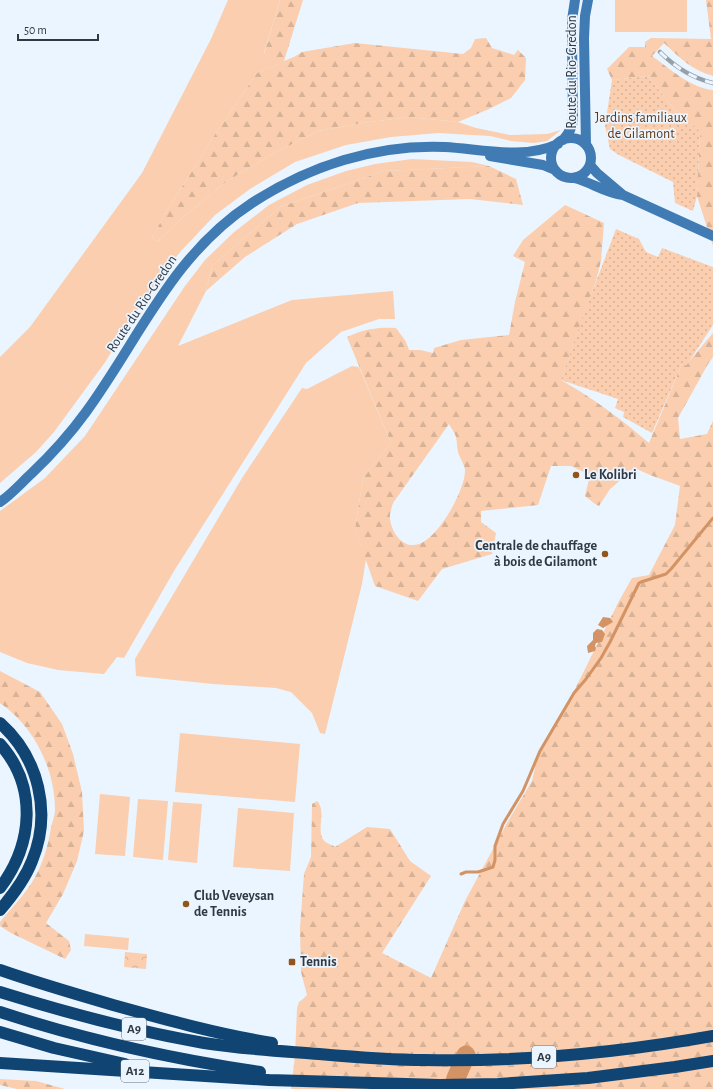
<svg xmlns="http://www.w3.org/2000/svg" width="713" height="1089" font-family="'Alegreya Sans',sans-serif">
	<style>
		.grass { fill: #faceae }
		.forest { fill: url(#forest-firs); fill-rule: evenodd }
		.park { fill: url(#park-crowns) }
		.garden { fill: url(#garden-dots) }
		.water { fill: #d39364 }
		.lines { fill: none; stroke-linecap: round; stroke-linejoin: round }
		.stream { stroke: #d39364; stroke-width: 3 }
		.river { stroke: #d39364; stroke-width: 19 }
		.secondary { stroke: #407bb4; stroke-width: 10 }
		.highway { stroke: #104573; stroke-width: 12 }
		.rail-casing { stroke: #96a0aa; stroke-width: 4.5 }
		.rail { stroke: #ebf5ff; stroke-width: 3; stroke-dasharray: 9; stroke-linecap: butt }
		.poi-dot { fill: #93541c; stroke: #ebf5ff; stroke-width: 1.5 }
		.labels { text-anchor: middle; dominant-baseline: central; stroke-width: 3.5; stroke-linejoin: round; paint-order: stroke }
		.shield { fill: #ebf5ff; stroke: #68717b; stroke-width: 1 }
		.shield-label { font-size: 13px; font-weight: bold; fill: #303943 }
		.street-label { font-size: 14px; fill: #303943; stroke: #ebf5ff }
		.park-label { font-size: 14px; fill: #613713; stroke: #ebf5ff }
		.poi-label { font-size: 14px; font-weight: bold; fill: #303943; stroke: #ebf5ff; text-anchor: start }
	</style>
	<defs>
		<pattern id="forest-firs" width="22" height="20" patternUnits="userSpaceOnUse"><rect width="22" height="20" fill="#faceae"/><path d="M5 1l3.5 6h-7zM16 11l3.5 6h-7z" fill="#d7b297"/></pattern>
		<pattern id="park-crowns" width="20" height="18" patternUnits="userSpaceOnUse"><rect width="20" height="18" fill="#faceae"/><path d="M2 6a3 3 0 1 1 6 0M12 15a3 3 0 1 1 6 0" fill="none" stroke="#d7b297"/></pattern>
		<pattern id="garden-dots" width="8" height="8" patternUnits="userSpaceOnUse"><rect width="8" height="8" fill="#faceae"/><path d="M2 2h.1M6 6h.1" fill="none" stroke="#d7b297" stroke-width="1.8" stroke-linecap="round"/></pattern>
	</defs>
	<rect width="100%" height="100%" fill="#ebf5ff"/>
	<path class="grass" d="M228,0H280L264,53L284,62L257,73L216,133L163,217L152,238L158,241L182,218L227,181L278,151L319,131L362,123L409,117L458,122L476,128L510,135L547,134L561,130L547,141L534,143L511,141L490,136L438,133L391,137L346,145L295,162L250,189L215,215L182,250L165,270L125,328L106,361L54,432L36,452L0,483V357L30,327L142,173L211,39Z
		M615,0H687V32H615Z
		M412,159L472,162L489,166L384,171L280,207L212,266L206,291L178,346L292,300L393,291L395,319H379L341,332L306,363L174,571L124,658L117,657L104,674L58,670L27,663L0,652V511L45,478L85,436L185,286L205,260L233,233L269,205L307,185L346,171L375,164Z
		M352,366L359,367L391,443L363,478L355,529L366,559L362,584L325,734L320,733L312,713L291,692L276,688L213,684L136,676L135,659L242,478L302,388L307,389Z
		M180,733L300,744L295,802L175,792Z
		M100,794L130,797L125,856L95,854Z
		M138,799L168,801L163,860L133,857Z
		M173,802L202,804L197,863L168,860Z
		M238,808L294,813L290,871L233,867Z
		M85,934L129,938L128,950L84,946Z"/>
	<path class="forest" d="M280,0H303L284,61L294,57L302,52L355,43L463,54L471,48L475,39L486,38L492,48L514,55L518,50L526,58L525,80L511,98L489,109L458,122L409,117L362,123L319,131L278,151L227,181L182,218L158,241L152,238L163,217L216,133L257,73L283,62L264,54Z
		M706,0H713V76C692,70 680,58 664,43L652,56C670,69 691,88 713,90V246L697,196L700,131L673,108L648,76L612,80L607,69L629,47H645V42L651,38L711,39Z
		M489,166L516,179L523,205L470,199L358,203L297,224L245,257L206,291L212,266L280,207L384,171Z
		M565,205L604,223L601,261L596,281L561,380C593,398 621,419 649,443L682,364L686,365L713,333V357L708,364L678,418L680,439L707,434L713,421V1089H291L295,1056L297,1008L299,1002L303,999L307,995L301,972L300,928L304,874L311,857L312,804L317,801C328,812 313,834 327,843C329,844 333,845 335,847L367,827L390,829L410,861L431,876L382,953L431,978L465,901L507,823L532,781L538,755L574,691L619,601L632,578L649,575L675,525L680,486C665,480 650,476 635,468L610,489L599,506L595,504L585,496L590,475L571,466H551L538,505L481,511V522L496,533L492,554L442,569L418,601L375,586L355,529L363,478L391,443L347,337C364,329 378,327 396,328C402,337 406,339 409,350H420L433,353L434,348L461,340L509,335L515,302L525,262L513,256L523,240ZM449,424C451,428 455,433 456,437C457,442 457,447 458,452C460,459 466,466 465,472C464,492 438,538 419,544C402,550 389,530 390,514C391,510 392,506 393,503Z
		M0,671L40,692L62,724L73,754L82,792L84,831L77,861L63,894L46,923L69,941L71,950L65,959L11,933L0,926V922C12,907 26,894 35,877C44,861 48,845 51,828C52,822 55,816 55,810C55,769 34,726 0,703Z
		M0,1079L36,1081L65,1089H17L0,1085Z"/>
	<path class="park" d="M125,952L147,954L146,969L124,967Z"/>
	<path class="garden" d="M648,76L673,108L700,131L697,196L693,211L675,203L673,182L619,155L610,149L605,126L612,80Z
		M616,229L639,239L646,252L658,257L662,248L713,267V325L686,366L682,364L652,433L623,417L624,412L615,408L618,399L561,380L582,319Z"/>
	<path class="water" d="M603,617L610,618L613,622L603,628L598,625Z
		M597,629L602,630L605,634L602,642L596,643L595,646L596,648L595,651L588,653L587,646L593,640V633Z"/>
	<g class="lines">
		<path class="stream" d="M461,874L466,872H478L493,867L495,860V846L503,824L523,791L540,751L574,693L586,679L601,658L610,642L639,583L641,582L666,574L671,569L713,518"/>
		<path class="river" d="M453,1089L456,1078L466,1055"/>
		<path class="secondary" d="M551 158a20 20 0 1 1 40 0a20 20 0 1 1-40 0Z
			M563,140C569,133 573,127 573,118L572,39V20L575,0
			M586,145L584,38L585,16L588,0
			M490,156L543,165L555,170
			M590,165L597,173L623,195L713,236
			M574,178C591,182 605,193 623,195
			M0,502C12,494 21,483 32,473C52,454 70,434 86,412C140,338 172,255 252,203C309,166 376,144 445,147C481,149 523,160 558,144"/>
		<path class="highway" d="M0,723C39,758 52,813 32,861C25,879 13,895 0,910
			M0,744C38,787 33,844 0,888
			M0,970C37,983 75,994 113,1005C167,1020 217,1034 272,1043
			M0,992C67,1013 135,1031 204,1043C242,1049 281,1051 319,1054C354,1057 389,1060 424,1060C521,1062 618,1053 713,1036
			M0,1012C85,1040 172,1059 260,1072
			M0,1032L54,1048L125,1064
			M0,1063L269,1080L440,1085L498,1084L588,1078L675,1067L713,1061"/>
		<g class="rail-casing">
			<path id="rail" d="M660,52C675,67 692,78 713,83"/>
		</g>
		<use href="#rail" class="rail"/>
	</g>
	<g class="poi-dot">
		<circle cx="576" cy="475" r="4"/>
		<circle cx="605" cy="554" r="4"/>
		<circle cx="186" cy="904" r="4"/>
		<rect x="288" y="958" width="8" height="8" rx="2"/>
	</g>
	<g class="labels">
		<g class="shield">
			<rect x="122" y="1018" width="24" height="22" rx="3"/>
			<rect x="532" y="1046" width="24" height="22" rx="3"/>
			<rect x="121" y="1060" width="28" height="22" rx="3"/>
		</g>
		<g class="shield-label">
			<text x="134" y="1029">A9</text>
			<text x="544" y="1057">A9</text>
			<text x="135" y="1071">A12</text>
		</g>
		<g class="street-label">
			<text transform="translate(572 72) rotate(-90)">Route du Rio-Gredon</text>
			<text transform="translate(142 304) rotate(-56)">Route du Rio-Gredon</text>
		</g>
		<g class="park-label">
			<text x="641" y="118">Jardins familiaux<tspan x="641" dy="16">de Gilamont</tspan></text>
		</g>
		<g class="poi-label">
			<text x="584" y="475">Le Kolibri</text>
			<text x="597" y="546" text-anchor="end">Centrale de chauffage<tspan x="597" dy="16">à bois de Gilamont</tspan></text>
			<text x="194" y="896">Club Veveysan<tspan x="194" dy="16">de Tennis</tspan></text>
			<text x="300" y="962">Tennis</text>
		</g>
	</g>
	<path d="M18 34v6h80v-6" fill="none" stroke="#303943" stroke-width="2"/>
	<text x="24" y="34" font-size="12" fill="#303943" stroke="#ebf5ff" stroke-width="3" paint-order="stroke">50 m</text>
</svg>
